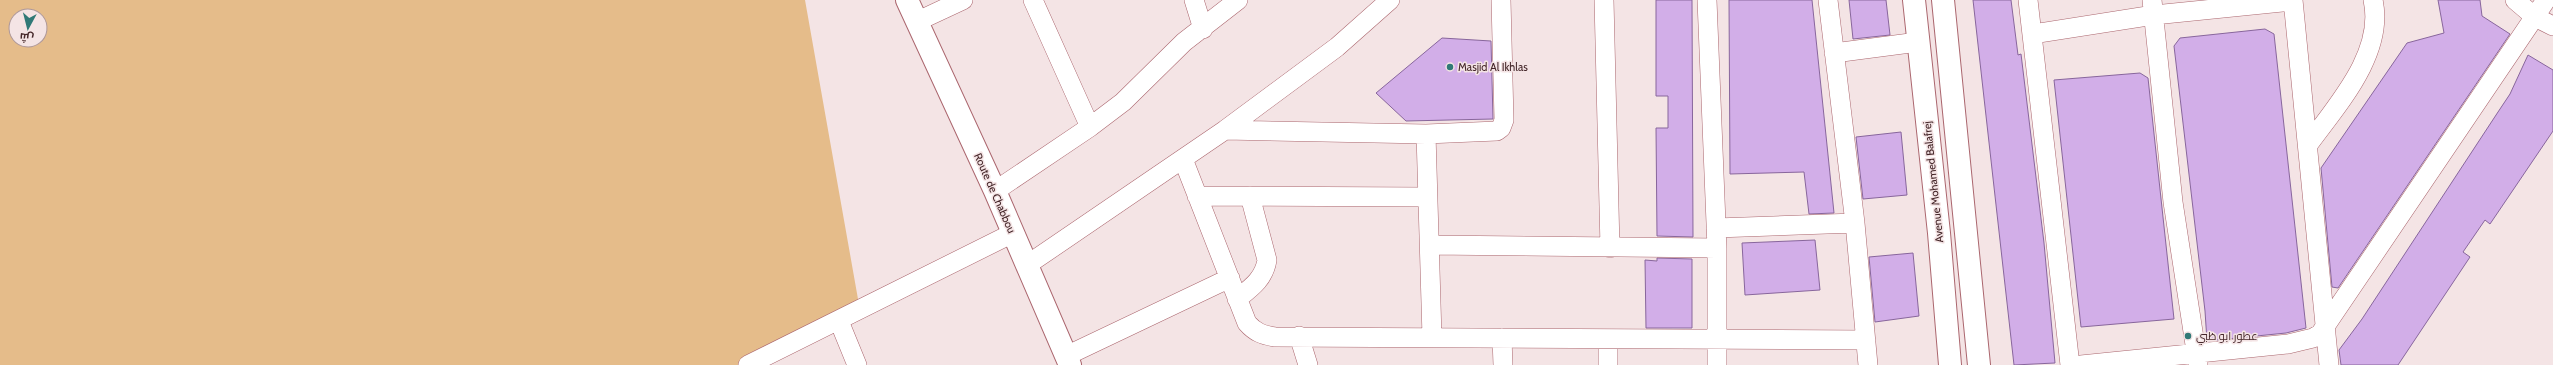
<svg xmlns="http://www.w3.org/2000/svg" width="2553" height="365" font-family="Cabin,Cairo,sans-serif">
	<style>
		.green { fill: #e5bc8a; fill-rule: evenodd }
		.building { fill: #d2aee8; stroke: #88669c }
		.lines { fill: none; stroke-linecap: round; stroke-linejoin: round }
		.minor-casing { stroke: #ab666e; stroke-width: 20 }
		.tertiary-casing { stroke: #ab666e; stroke-width: 24 }
		.minor { stroke: #fff; stroke-width: 19 }
		.tertiary { stroke: #fff; stroke-width: 22 }
		.poi-dot { fill: #307977; stroke: #f4e4e5; stroke-width: 1.5 }
		.labels { text-anchor: middle; dominant-baseline: central; stroke-width: 3; stroke-linejoin: round; paint-order: stroke }
		.poi-label { font-size: 11px; fill: #442629; stroke: #f4e4e5; text-anchor: start }
		.street-label { font-size: 11px; fill: #442629; stroke: #f4e4e5 }
	</style>
	<rect width="100%" height="100%" fill="#f4e4e5"/>
	<path class="green" d="M0,0H805L861,316L765,365H0ZM16,16H40V40H16Z"/>
	<path class="building" d="M1656,0H1692L1693,237L1657,236L1656,128H1668V96H1656Z
		M1729,0H1812L1834,213L1809,214L1804,172L1730,174Z
		M1849,0H1886L1890,35L1853,39Z
		M1973,0H2011L2018,55L2021,54L2044,243L2055,363L2014,365Z
		M2438,0H2480L2482,16L2510,34L2338,288L2332,287L2321,168L2407,43L2444,33Z
		M2265,29L2274,34L2306,328L2286,333L2207,341L2205,311L2174,46L2180,38Z
		M1442,38L1491,41L1493,119L1406,121L1376,93Z
		M2528,55L2553,70V131L2490,224L2485,220L2463,252L2470,257L2398,365H2341L2339,350L2362,319L2498,112L2510,94Z
		M2140,73L2148,78L2174,319L2081,327L2054,80Z
		M1901,132L1907,195L1863,199L1856,137Z
		M1815,240L1820,290L1745,295L1742,243Z
		M1913,253L1919,316L1875,322L1869,257Z
		M1657,258L1692,259V328H1646L1645,260L1657,261Z"/>
	<g class="lines">
		<g class="minor-casing">
			<path id="minor" d="M1033,0L1090,127
				M1194,0L1203,29
				M1604,0L1610,248
				M1707,0L1717,248V365
				M1828,0L1855,223L1868,365
				M2028,0L2070,365
				M2152,0L2173,202L2198,364
				M2293,0L2329,365
				M2515,0L2535,17L2553,26
				M918,21L963,0
				M2032,34L2154,15L2293,1
				M1834,53L1918,42
				M1225,130L1426,134L1497,131L1501,128L1504,120L1501,0
				M1426,134L1432,337
				M2308,145C2337,105 2385,53 2373,0
				M1183,159L1247,323C1255,332 1262,335 1275,337L1866,340
				M995,191L1090,127L1123,102L1184,42L1238,0
				M1197,196L1427,197
				M1716,228L1855,223
				M1430,245L1717,248
				M1027,265L1225,130L1337,47L1390,0
				M1237,299C1251,288 1264,279 1267,260L1250,196
				M839,321L857,365
				M1299,336L1308,365
				M1502,338L1503,365
				M1066,356L1230,278
				M748,365L1013,233
				M1608,365V339
				M2081,365L2288,344L2313,338L2320,334L2546,0"/>
		</g>
		<g class="tertiary-casing">
			<path id="tertiary" d="M907,0L995,191L1070,365
				M1914,0L1939,233L1950,365
				M1943,0L1979,365"/>
		</g>
		<use href="#minor" class="minor"/>
		<use href="#tertiary" class="tertiary"/>
	</g>
	<g class="poi-dot">
		<circle cx="1450" cy="67" r="4"/>
		<circle cx="2188" cy="336" r="4"/>
	</g>
	<g class="labels">
		<g class="poi-label">
			<text x="1458" y="67">Masjid Al Ikhlas</text>
			<text x="2196" y="336">عطور ابو ظبي</text>
		</g>
		<g class="street-label">
			<text transform="translate(1933 182) rotate(-96)">Avenue Mohamed Balafrej</text>
			<text transform="translate(995 193) rotate(66)">Route de Chabbou</text>
		</g>
	</g>
	<g transform="translate(28 28) rotate(187)"><circle r="19" fill="#f4e4e5" stroke="#ae989a"/>
	<path d="M0-3L7 15L0 10L-7 15Z" fill="#307977"/>
	<text y="-6" font-size="11" font-weight="bold" text-anchor="middle" fill="#442629">ش</text>
	</g>
</svg>
